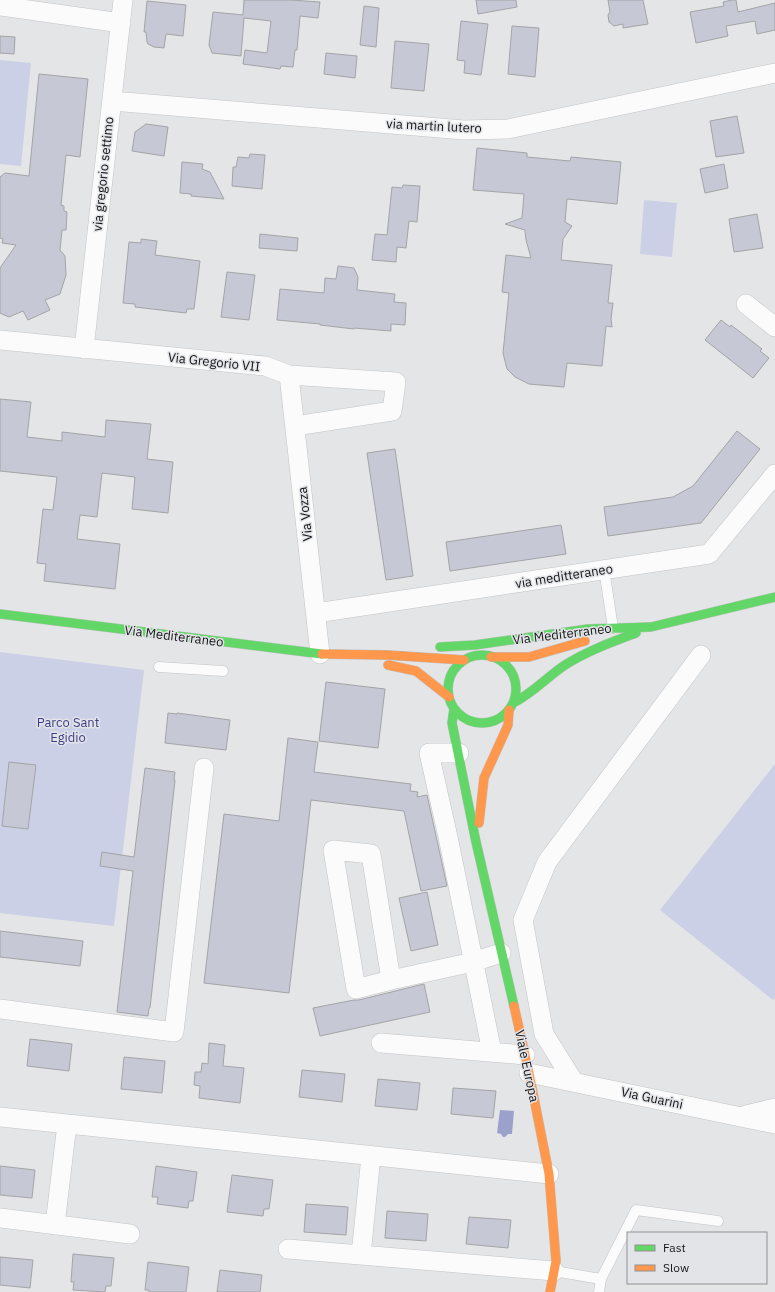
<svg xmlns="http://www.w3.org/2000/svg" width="775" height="1292" font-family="'IBM Plex Sans',sans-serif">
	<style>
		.green { fill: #ccd0e6 }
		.water { fill: #9ba1cb }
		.building { fill: #c6c8d5; stroke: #a3a4a6 }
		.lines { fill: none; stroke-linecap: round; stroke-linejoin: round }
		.lane-casing { stroke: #c2c3c5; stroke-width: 11 }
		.street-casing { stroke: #c2c3c5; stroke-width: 20 }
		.fast-casing { stroke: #c2c3c5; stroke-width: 10 }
		.slow-casing { stroke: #c2c3c5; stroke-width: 10 }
		.lane { stroke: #fbfbfb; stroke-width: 10 }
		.street { stroke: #fbfbfb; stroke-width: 19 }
		.fast { stroke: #63d668; stroke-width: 9 }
		.slow { stroke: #ff974d; stroke-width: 9 }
		.labels { text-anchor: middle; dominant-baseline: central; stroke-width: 3; stroke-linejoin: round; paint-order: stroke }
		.street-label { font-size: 13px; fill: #151517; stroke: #e3e4e8 }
		.park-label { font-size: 13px; fill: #3b3e86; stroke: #e3e4e8 }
	</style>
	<rect width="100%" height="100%" fill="#e4e5e7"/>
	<path class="green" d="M0,60L31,63L21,166L0,164Z
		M644,200L677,203L672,257L640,254Z
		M0,652L144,670L114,926L0,913Z
		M775,764V998L773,1000L660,910Z"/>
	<path class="water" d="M500,1110L514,1111L512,1134H508L505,1137H503L501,1134L497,1133Z"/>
	<path class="building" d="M244,0H291L320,2L318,18L300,16L297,50H295L293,67L281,66L280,69L243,64L245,50L267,53L271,21L244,18L241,56L212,53L209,45L213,12L243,15Z
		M476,0H516L517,7L478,14Z
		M608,0H643L648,24L623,28V24L614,26L609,22L608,15L610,12Z
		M732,0H736L738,12L775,3V30L757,34L755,21L726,26L728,36L696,43L690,12L724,6L723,2Z
		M147,1L186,5L183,36L166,34L164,48L154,47L148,44L147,42L146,32H144Z
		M364,6L379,8L376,47L360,45Z
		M461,21L488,24L481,75L464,73L465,61L457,60Z
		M512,26L539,28L535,77L508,74Z
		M0,36L15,37L14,54L0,53Z
		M395,41L429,44L424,91L391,88Z
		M326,53L357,56L355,78L324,74Z
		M39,74L88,79L80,157L66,155L61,205L64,206V211L67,212L66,230H62L60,250L65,256L66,275L60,294L45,300L50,310L28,320L23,311L9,317L0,313V268L16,245L2,243L3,239L0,238V177L5,173L29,176Z
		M737,116L744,153L716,157L710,121Z
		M146,124L168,127L164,156L132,151L135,132Z
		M477,148L527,153V157L570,161L571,157L621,162L617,204L567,199L565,222L572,226L563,239L561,260L612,265L608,303H613L611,319L612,327L606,326L602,366L567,363L564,387L529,384L515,377L507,369L503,353L509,293L502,292L506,255L531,258L526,240L525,230L505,224L522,218L524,194L473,190Z
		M250,154L265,155L262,189L232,186L233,167H236L238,157L249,158Z
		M182,162L203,164L202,169L210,172L224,199L191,196V194L180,193Z
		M724,164L728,188L705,193L700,169Z
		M403,185L420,186L417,222L409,221L406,248L397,247L396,262L372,260L375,234L387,235L392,187L402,188Z
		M757,214L763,248L734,252L729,219Z
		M260,234L298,238L297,251L259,248Z
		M141,239L157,241L155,255L200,261L194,309H187L186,313L135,307V304L123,303L129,242L141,243Z
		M338,266L354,268L358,277L357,290L395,294L394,302L406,303L405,325L391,324V331L354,328V329L320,325V324L277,320L280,289L324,293L325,278L336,279Z
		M227,272L255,275L249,320L221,317Z
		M721,320L730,327L731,325L762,349L760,351L769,358L753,378L705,340Z
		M0,399L31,402L27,437L62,441V432L105,437L106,420L151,424L147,459L173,462L168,513L132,509L135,477L102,473L97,517L80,515L77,539L120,544L115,589L44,581L46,564L37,563L43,509L53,510L57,477L0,471Z
		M737,431L760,449L701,523L608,536L604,507L673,497L693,486Z
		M395,449L413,576L386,580L367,453Z
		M561,525L566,554L450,571L446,542Z
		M326,682L385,689L378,748L319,741Z
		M168,713L177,714V713L230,720L226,750L165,743Z
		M288,738L318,742L314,772L411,784L410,791L418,792L417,797L427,795L447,886L421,891L404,811L311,800L289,993L204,983L224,814L279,821Z
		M9,762L36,765L28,829L2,826Z
		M145,768L175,772L174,780H175L150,1008H149L148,1016L117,1012L133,871L100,866L102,852L134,857Z
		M427,892L438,945L411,951L399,898Z
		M0,931L83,941L80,966L0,957Z
		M424,984L430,1012L320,1036L313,1008L354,1000H359Z
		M30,1039L72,1044L69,1071L27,1066Z
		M209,1043L225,1045L223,1066L244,1068L240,1103L199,1098L200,1086L194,1085L195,1072H201L202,1063L208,1064Z
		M124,1057L165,1061L162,1093L121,1089Z
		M302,1070L345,1074L342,1102L299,1097Z
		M378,1079L420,1083L417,1110L375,1106Z
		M453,1088L496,1091L493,1118L451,1114Z
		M0,1166L35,1170L32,1198L0,1195Z
		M156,1166L197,1172L193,1201H189L188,1208L157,1204L158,1197H152Z
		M232,1175L273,1180L269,1209H264L263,1216L227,1212Z
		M306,1204L348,1207L346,1235L304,1232Z
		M387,1211L428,1214L426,1241L385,1238Z
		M469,1217L511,1220L508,1248L466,1244Z
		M73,1254L114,1258L111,1286H106L105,1292L73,1290L74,1282H71Z
		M0,1257L33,1260L30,1288L0,1285Z
		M148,1262L189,1267L186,1292H149V1290H145Z
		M220,1270L262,1275L260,1292H217Z"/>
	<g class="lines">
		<g class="lane-casing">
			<path id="lane" d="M604,569L613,628
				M159,667L223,671
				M554,1271L601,1279
				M599,1292L601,1279L636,1210L718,1221"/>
		</g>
		<g class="street-casing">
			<path id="street" d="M0,6L121,23
				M112,101L464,130L508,129L775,73
				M746,304L775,327
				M0,340L265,366L289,375L396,382L392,411L295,426
				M84,349L123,0
				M289,375L320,654
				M316,613L709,554L775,474
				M459,753H429L448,837L492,1052
				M391,980L356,989L333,850L371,854L391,980L473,962L501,953
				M0,1009L174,1032L204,768
				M381,1043L525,1055
				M529,1073L775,1124
				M574,1082L544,1034L523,920L547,862L701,655
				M746,1115L775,1108
				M0,1117L549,1174
				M0,1218L130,1234
				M55,1225L67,1124
				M288,1249L554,1271
				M361,1255L371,1156"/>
		</g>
		<g class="fast-casing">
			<path id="fast" d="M0,614L322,654
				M440,647L475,645L588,629L651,627L775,597
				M448 689a34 34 0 1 1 68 0a34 34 0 1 1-68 0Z
				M513,703C533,693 547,677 565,665C587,651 612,642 636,633
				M454,709L452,723L476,842L514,1006"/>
		</g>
		<g class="slow-casing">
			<path id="slow" d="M322,654L387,655L464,660
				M491,657H529L585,641
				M388,665L416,671L449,697
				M479,823L484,778L508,725L509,710
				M514,1006L529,1073L549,1174L556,1261L550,1292"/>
		</g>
		<use href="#lane" class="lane"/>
		<use href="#street" class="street"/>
		<use href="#fast" class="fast"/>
		<use href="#slow" class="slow"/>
	</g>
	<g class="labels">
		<g class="street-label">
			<text transform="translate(434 126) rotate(3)">via martin lutero</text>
			<text transform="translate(103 174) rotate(-84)">via gregorio settimo</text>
			<text transform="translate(214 362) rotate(6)">Via Gregorio VII</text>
			<text transform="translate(305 514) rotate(-96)">Via Vozza</text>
			<text transform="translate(564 576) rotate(-9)">via meditteraneo</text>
			<text transform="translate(562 634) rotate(-7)">Via Mediterraneo</text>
			<text transform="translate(174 636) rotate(7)">Via Mediterraneo</text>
			<text transform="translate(527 1066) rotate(78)">Viale Europa</text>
			<text transform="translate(652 1098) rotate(12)">Via Guarini</text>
		</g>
		<g class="park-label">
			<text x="68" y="722">Parco Sant<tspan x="68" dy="15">Egidio</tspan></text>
		</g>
	</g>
	<rect x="627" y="1232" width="140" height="52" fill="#e3e4e8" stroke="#919194"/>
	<rect x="635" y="1245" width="20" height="6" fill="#63d668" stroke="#919194"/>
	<text x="663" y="1252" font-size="12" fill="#151517">Fast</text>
	<rect x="635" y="1265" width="20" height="6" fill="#ff974d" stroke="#919194"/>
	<text x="663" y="1272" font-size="12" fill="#151517">Slow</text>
</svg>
